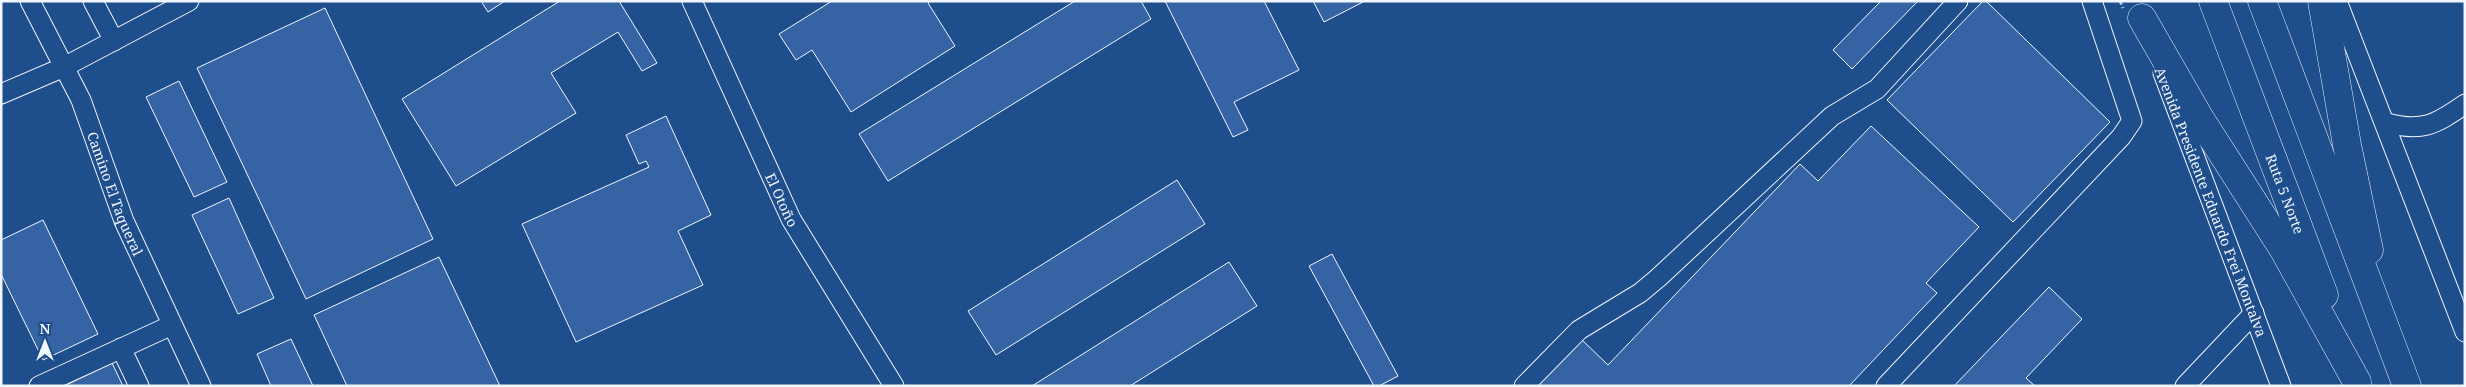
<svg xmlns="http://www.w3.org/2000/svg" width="2466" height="387" font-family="'Noto Serif',serif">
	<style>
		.building { fill: #3563a3; stroke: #f2f6ff }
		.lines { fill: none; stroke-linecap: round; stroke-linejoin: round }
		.minor-casing { stroke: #f2f6ff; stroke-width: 21 }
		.highway-casing { stroke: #f2f6ff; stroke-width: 29 }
		.path { stroke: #b3c4dc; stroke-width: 3; stroke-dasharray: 4 2.5; stroke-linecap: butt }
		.minor { stroke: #1f4e8c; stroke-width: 19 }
		.highway { stroke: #1f4e8c; stroke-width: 28 }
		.labels { text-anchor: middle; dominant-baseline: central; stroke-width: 4; stroke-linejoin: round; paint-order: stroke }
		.street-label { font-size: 14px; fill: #f2f6ff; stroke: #1f4e8c }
	</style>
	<rect width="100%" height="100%" fill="#1f4e8c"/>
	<path class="building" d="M481,1H505L488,12Z
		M560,1H619L657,63L642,71L618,32L551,73L576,113L456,186L402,99Z
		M832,1H930L928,3L955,46L851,112L812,50L796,60L779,34Z
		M1075,1H1141L1151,19L888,181L859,134Z
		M1165,1H1264L1299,70L1234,102L1248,130L1233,137Z
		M1313,1H1365L1324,22Z
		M1881,1H1918L1852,69L1833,50Z
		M1983,1H1986L2110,122L2013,222L1887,100Z
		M325,8L433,239L306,299L197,68Z
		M179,81L227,182L194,197L146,97Z
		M666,116L711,215L678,231L703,285L576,342L522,224L649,167L646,161L639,164L626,135Z
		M1871,126L1979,227L1926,283L1937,293L1849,386H1534L1580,338L1608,365L1800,164L1818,181Z
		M1177,180L1205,224L996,355L968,311Z
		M229,198L274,298L238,314L192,215Z
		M43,220L98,334L43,360L1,274V240Z
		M1332,254L1398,376L1379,386H1374L1309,266Z
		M439,257L500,386H347L314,315Z
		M1229,262L1257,306L1130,386H1032Z
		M2049,287L2082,319L2026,378L2035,386H1954Z
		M291,339L313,386H271L257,354Z
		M112,363L123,386H64Z"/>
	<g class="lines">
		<g class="minor-casing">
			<g id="minor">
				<path id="s1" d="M30,1L81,100L124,221L201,386"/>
				<path d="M93,1L114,41"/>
				<path id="s2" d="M692,1L791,219L894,386"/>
				<path d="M2337,1L2465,332"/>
				<path d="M2163,73L2281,386"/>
				<path d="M1,94L64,67L189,1"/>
				<path d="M2384,122C2421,133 2435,125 2465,104"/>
				<path d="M121,348L139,386"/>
				<path d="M39,386L172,325"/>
				<path d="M1524,386L1579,330L1640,293L1658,278L1832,116L1877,89L1958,1"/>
				<path d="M1886,386L2121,137L2132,121L2092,1"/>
				<path d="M2185,386L2254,313"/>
			</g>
		</g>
		<g class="highway-casing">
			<g id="highway">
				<path id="s3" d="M2213,1L2324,295"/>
				<path d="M2262,1L2407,386"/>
				<path d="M2322,1L2347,145L2369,250"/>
				<path d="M2142,18L2199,117L2284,250L2357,382"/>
			</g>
		</g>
		<path class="path" d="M2120,1L2123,8"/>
		<use href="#minor" class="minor"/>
		<use href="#highway" class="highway"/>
	</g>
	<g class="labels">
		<g class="street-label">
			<text stroke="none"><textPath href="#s1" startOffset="211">Camino El Taqueral</textPath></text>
			<text stroke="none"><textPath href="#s3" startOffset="206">Ruta 5 Norte</textPath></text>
			<text stroke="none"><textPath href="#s2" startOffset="218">El Otoño</textPath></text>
			<text transform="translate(2211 202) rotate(69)">Avenida Presidente Eduardo Frei Montalva</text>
		</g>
	</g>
	<rect width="2466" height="387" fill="none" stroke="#f2f6ff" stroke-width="5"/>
	<g transform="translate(45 342)" stroke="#1f4e8c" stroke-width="4" paint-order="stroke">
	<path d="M0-4L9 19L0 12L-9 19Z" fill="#f2f6ff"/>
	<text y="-8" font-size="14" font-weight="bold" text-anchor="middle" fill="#f2f6ff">N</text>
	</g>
</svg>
